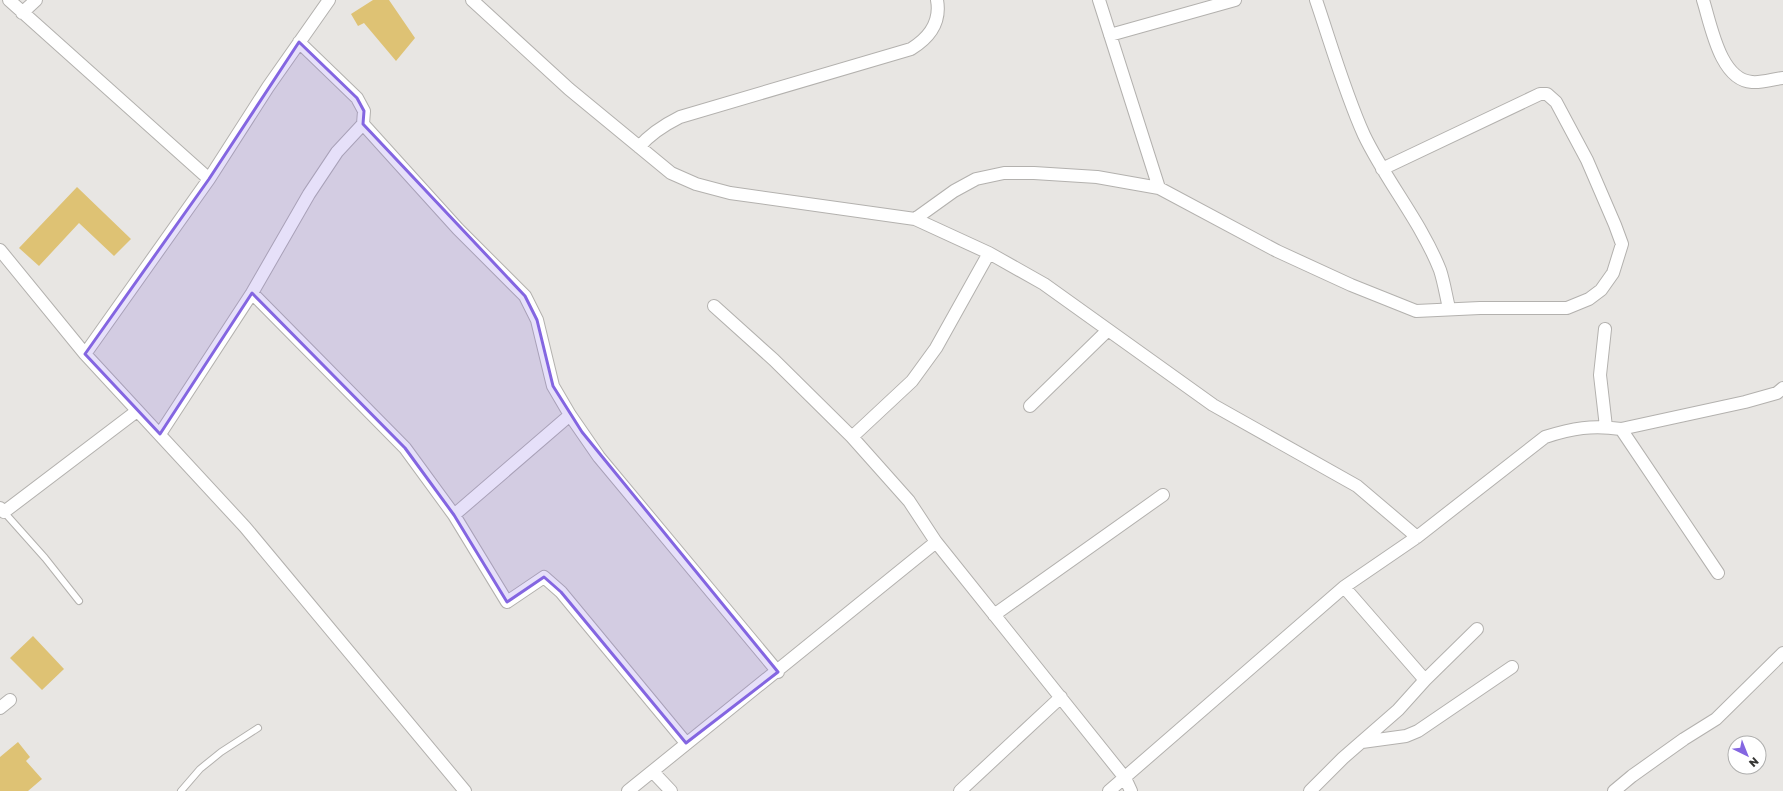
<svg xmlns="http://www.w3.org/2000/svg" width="1783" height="791" font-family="'Golos Text',sans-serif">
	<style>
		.building { fill: #dec274 }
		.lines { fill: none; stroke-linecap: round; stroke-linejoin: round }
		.lane-casing { stroke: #b3b1ae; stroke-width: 8 }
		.street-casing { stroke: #b3b1ae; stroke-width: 14 }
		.lane { stroke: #fff; stroke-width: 6 }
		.street { stroke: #fff; stroke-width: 12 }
		.marked { fill: #8466e1; fill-opacity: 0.2; stroke: #8466e1; stroke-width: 3; stroke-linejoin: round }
	</style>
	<rect width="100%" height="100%" fill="#e8e6e3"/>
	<path class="building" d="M373,0H389L415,38L396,61L364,23L358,26L351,14Z
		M77,187L131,239L114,256L79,223L39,266L19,248Z
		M33,636L64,669L42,690L10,658Z
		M18,742L30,757L26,761L42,779L28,791H0V757Z"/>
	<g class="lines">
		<g class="lane-casing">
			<path id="lane" d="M4,512L45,558L79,601
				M181,791L200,769L221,752L258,728"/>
		</g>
		<g class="street-casing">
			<path id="street" d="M9,0L209,179
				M472,0L569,89L671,173L696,184L730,193L915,219L989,253L1044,284L1213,405L1357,486L1417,537
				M1099,0L1159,188
				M1316,0C1331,44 1345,93 1364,135C1386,181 1421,222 1440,270C1444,282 1446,296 1449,308
				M1703,0C1711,25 1720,80 1752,82C1762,83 1773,79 1783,78
				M22,13L36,0
				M1110,35L1235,0
				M299,42L357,98L364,111L363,124L458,229L525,296L537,320L553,386L570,415L599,457L778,672
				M639,147C651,133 664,125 680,117L911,49C929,38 941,22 937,0
				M915,219L954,191L976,179L1004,173H1034L1097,177L1159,188L1277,251L1351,285L1416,311L1480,308H1567L1589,299L1601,290L1613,273L1622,244L1615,225L1587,160L1556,102L1547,94H1540L1382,169
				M0,250L85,354L245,527L465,791
				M252,293L405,448L454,515L507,602L544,577L561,592L686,743
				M714,306L774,360L852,437L909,501L936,542L1125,778L1131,791
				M1605,329L1600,375L1606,427
				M85,354L209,179L268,87L329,0
				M1030,406L1108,330
				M1621,429L1718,573
				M160,434L252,293L309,194L337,152L363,124
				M852,437L912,381L936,348L989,253
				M0,508L4,512L137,411
				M454,515L570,415
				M1344,587L1425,680
				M994,615L1163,495
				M0,708L10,700
				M1362,742L1406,736L1418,731L1512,667
				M653,772L671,791
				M628,791L936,542
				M960,791L1061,697
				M1109,791L1344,587L1417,537L1545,437C1573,428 1592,425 1621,429L1745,402L1777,393L1783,388
				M1310,791L1343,758L1398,710L1425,680L1477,629
				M1614,791L1632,776L1684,739L1716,719L1783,653"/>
		</g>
		<use href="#lane" class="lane"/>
		<use href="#street" class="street"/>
	</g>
	<path class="marked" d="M299,42L357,98L364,111L363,124L525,296L537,320L553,386L582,432L778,672L686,743L561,592L544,577L507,602L454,515L405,448L252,293L160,434L85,354L209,179Z"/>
	<g transform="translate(1747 755) rotate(137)"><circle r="19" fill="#ffffff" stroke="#afafae"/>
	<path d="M0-3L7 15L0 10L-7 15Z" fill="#8466e1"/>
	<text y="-6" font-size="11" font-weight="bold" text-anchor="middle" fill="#363634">N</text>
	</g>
</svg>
